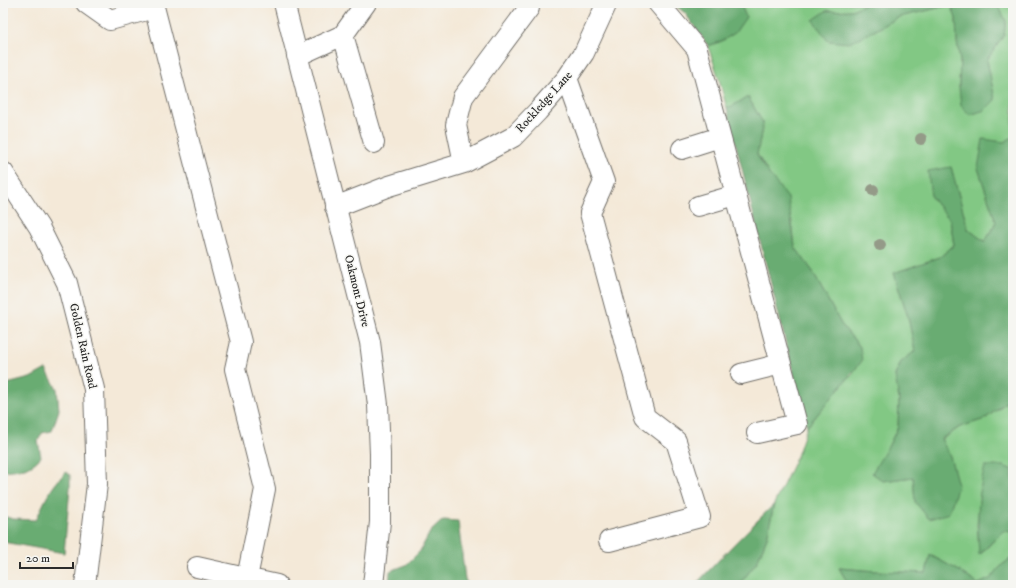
<svg xmlns="http://www.w3.org/2000/svg" width="1016" height="588" font-family="'IM FELL DW Pica',serif">
	<style>
		.green { fill: #82c884; stroke: #567a58 }
		.forest { fill: #69ac72; stroke: #4a6c4e }
		.lines { fill: none; stroke-linecap: round; stroke-linejoin: round }
		.minor-casing { stroke: #716e68; stroke-width: 22 }
		.minor { stroke: #fff; stroke-width: 20 }
		.tree { fill: #949a88 }
		.labels { text-anchor: middle; dominant-baseline: central; stroke-width: 3; stroke-linejoin: round; paint-order: stroke }
		.street-label { font-size: 12px; fill: #2b2b2b; stroke: #f6f6f2 }
	</style>
	<rect width="100%" height="100%" fill="#f6f6f2"/>
	<filter id="ink" filterUnits="userSpaceOnUse"><feTurbulence type="fractalNoise" baseFrequency=".025" numOctaves="2"/><feDisplacementMap in="SourceGraphic" scale="8" xChannelSelector="R" yChannelSelector="G"/><feConvolveMatrix kernelMatrix="1 2 1 2 8 2 1 2 1" color-interpolation-filters="sRGB"/></filter>
	<filter id="wash" filterUnits="userSpaceOnUse"><feTurbulence type="fractalNoise" baseFrequency=".012" numOctaves="4" result="noise"/><feDisplacementMap in="SourceGraphic" scale="16" xChannelSelector="R" yChannelSelector="G"/><feGaussianBlur stdDeviation="0.9" result="paint"/><feColorMatrix in="noise" values="0 0 0 0 0 0 0 0 0 0 0 0 0 0 0 0 0 1.4 0 .05"/><feComposite in="paint" operator="in"/></filter>
	<g filter="url(#wash)">
		<rect width="100%" height="100%" fill="#f4e9d8"/>
		<path class="green" d="M740,3H868L852,10L826,11L874,31L899,17L951,5L956,18L957,42L960,60L959,87L995,100L987,60L1004,35L1006,21L997,3H1013V137L1004,142L978,168L996,222L985,242L968,229L951,167L931,197L950,220L954,245L940,257L894,273L908,317L915,351L901,362L895,375L899,399L898,427L889,445L883,481L913,477L915,502L950,456L941,440L960,427L985,419L1007,402L1013,413V470L1003,466L979,506L977,525L980,555L1003,531L1013,532V557L1002,565L990,579L978,584L956,569L930,555L926,573L876,571L839,568L849,585H739L757,562L767,537L774,504L797,456L807,427L842,385L853,374L860,347L841,324L811,269L795,247L792,221L769,174L757,154L763,123L748,97L727,109L719,79L708,46L722,41L746,17Z"/>
		<path class="forest" d="M672,3H740L746,17L735,33L722,41L708,46L685,13Z
			M868,3H997L1006,21L1004,35L987,60L995,100L985,110L970,115L961,106L959,87L960,60L957,42L956,18L951,5L899,17L874,31L849,43L828,41L813,20L826,11L852,10Z
			M748,97L763,123L757,155L769,174L788,198L795,247L811,269L841,324L860,347L862,361L807,427L727,109Z
			M1013,137V413L1006,402L985,419L960,427L941,439L950,456L958,485L949,513L929,519L915,502L913,477L883,481L872,473L889,445L898,427L899,399L895,376L901,362L915,351L908,317L894,273L940,257L954,245L950,220L931,197L928,171L951,167L968,229L985,242L996,222L978,168L983,139L1004,142Z
			M46,369L57,389L59,410L52,431L42,433L38,441L41,457C29,470 20,469 3,471V385L30,378Z
			M985,466H1003L1013,470V532L1003,531L979,555C977,526 977,495 985,466Z
			M66,472L70,475V488L64,553L3,542V516L13,519L36,520C45,500 50,488 66,472Z
			M774,504L767,537L757,562L739,585H695L736,542Z
			M443,520L458,521L465,579L468,585H389L390,571L406,565L420,551L430,532Z
			M930,555L956,569L978,584L990,579L1002,565L1013,557V585H849L839,568L876,571L926,573Z"/>
	</g>
	<g filter="url(#ink)">
		<g class="lines">
			<g class="minor-casing">
				<path id="minor" d="M86,3L110,20L154,8
					M153,3L241,342L235,369L265,489L247,578
					M284,3L370,342L378,405L380,454V522L373,585
					M658,3L697,49L797,424L757,433
					M343,35L374,143
					M297,56L343,35L366,3
					M567,78L604,182L590,213L645,417L676,441L700,517L609,541
					M682,149L720,137
					M464,163L456,125L463,97L529,8
					M3,172L39,227L67,283L94,389L97,484L85,585
					M698,206L736,195
					M335,207L389,186L464,163L513,137L538,111L567,78L584,53L607,3
					M741,374L781,364
					M197,567L277,585"/>
			</g>
			<use href="#minor" class="minor"/>
		</g>
		<g class="tree">
			<circle cx="921" cy="139" r="6"/>
			<circle cx="873" cy="190" r="6"/>
			<circle cx="880" cy="245" r="6"/>
		</g>
	</g>
	<g class="labels">
		<g class="street-label">
			<text transform="translate(544 102) rotate(-48)">Rockledge Lane</text>
			<text transform="translate(357 291) rotate(76)">Oakmont Drive</text>
			<text transform="translate(83 346) rotate(77)">Golden Rain Road</text>
		</g>
	</g>
	<rect width="1016" height="588" fill="none" stroke="#f6f6f2" stroke-width="16"/>
	<path d="M20 562v6h53v-6" fill="none" stroke="#2b2b2b" stroke-width="2"/>
	<text x="26" y="562" font-size="12" fill="#2b2b2b" stroke="#f6f6f2" stroke-width="3" paint-order="stroke">20 m</text>
</svg>
